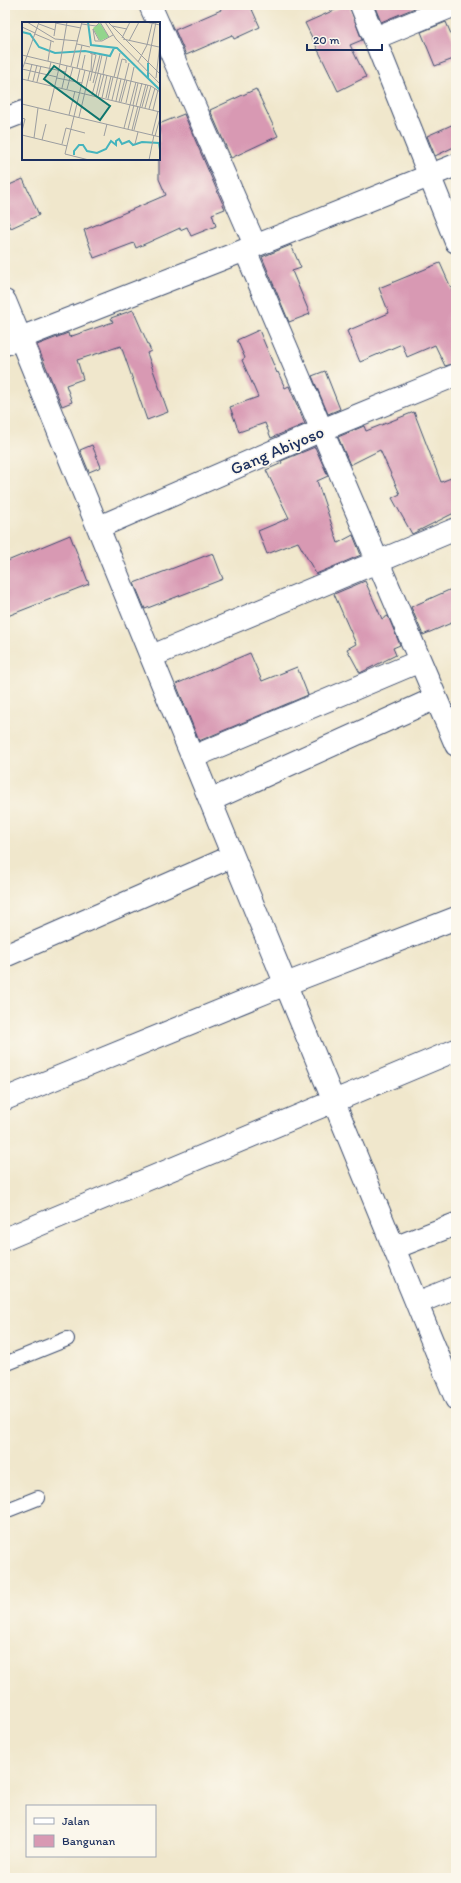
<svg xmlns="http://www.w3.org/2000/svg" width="461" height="1883" font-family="Itim,sans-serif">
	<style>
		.building { fill: #d899b3 }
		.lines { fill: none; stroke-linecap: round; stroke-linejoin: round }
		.service-casing { stroke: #3b4b6e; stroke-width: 16 }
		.minor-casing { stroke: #3b4b6e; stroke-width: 24 }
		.service { stroke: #fff; stroke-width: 14 }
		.minor { stroke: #fff; stroke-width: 22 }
		.labels { text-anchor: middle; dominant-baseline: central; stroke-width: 3.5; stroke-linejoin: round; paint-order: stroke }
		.street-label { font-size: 17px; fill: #1b2f5e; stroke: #fbf7ec }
		.inset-river { fill: none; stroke: #45b4bd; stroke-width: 2 }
		.inset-road { fill: none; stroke: #9b9da0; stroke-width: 1 }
		.view { fill: #0f766e; fill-opacity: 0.15; stroke: #0f766e; stroke-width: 2 }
		.inset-edge { fill: none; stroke: #1b2f5e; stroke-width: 2 }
	</style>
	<rect width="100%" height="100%" fill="#fbf7ec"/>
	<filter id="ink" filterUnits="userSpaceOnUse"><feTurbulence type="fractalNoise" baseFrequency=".025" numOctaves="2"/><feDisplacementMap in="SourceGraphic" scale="8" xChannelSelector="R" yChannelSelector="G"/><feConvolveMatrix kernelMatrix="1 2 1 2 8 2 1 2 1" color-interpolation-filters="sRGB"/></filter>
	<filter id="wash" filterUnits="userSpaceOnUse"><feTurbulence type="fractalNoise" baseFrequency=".012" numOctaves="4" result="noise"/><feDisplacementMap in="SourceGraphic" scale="16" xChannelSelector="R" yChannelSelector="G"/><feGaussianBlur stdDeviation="0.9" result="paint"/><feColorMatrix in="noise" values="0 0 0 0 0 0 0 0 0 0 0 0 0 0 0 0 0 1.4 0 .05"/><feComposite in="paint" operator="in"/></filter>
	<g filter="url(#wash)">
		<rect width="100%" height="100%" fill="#f0e7cc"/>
		<g id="blocks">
			<path class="building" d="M219,5H250L260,27L234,39L232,35L186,55L175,30L221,10Z
				M346,5H349L362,40L350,45L366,77L338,91L305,23Z
				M374,5H422L381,22Z
				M446,22L456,46V58L435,66L421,32Z
				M256,89L278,136L231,158L210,110Z
				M184,114L225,209L212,214L216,226L191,236L187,227L180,230V228L136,248L134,243L94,258L84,230L166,195L159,179V124Z
				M456,123V146L435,156L427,136Z
				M23,179L39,215L11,228L5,215V187Z
				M291,245L301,268L292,271L310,314L289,322L262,257Z
				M440,263L456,299V363L445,366L435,345L407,357L402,344L360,362L347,331L389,313L379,288Z
				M133,310L151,351L147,353L168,412L147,420L121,346L77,360L83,379L66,385L72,402L62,406L37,345L68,333L69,337L113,322L111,318Z
				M259,330L277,373L278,372L285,388L289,386L305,424L271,438L265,423L239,432L230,407L258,397L242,360L245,358L237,340Z
				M325,371L340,409L328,414L312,376Z
				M414,412L441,482L456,476V512L412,534L392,498L400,494L380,450L350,465L338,437L364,426L366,431Z
				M92,445L101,467L89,472L80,450Z
				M315,447L328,476L317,481L338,543L353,535L361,555L316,574L298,542L267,554L258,531L289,518L266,470L282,463L281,461Z
				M70,535L89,584L5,617V562Z
				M213,553L223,579L145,609L134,583Z
				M365,581L382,619L388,616L400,645L393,648L396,655L360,673L347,649L356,644L334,594Z
				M456,587V621L423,635L411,607Z
				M250,653L262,681L297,667L308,695L199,741L176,684Z"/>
		</g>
	</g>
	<g filter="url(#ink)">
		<use href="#blocks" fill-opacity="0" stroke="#3b4b6e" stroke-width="1"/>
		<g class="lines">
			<g class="service-casing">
				<path id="service" d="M5,1364L67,1339
					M5,1511L38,1498"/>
			</g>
			<g class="minor-casing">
				<path id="minor" d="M150,5L158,23
					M361,5L456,242
					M159,25L255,245
					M375,38L455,5
					M5,119L23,112
					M245,250L456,745
					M5,301L456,1399
					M5,344L245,250L456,165
					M99,527L322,430L456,375
					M152,656L456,529
					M193,757L420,661
					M211,800L436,698
					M5,956L233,856
					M5,1099L286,984L456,918
					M5,1239L456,1050
					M394,1248L456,1224
					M417,1303L456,1287"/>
			</g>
			<use href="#service" class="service"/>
			<use href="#minor" class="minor"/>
		</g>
	</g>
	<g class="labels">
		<g class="street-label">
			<text transform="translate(277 450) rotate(-23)">Gang Abiyoso</text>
		</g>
	</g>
	<g transform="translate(22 22)">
		<rect width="138" height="138" fill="#f0e7cc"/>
		<path d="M78,1L87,15L78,19L71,6Z" fill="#92d58c"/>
		<path class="inset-river" d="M66,0L69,23L95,26L138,68M0,10L8,12L17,25L33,31L63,29L88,34L92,26M126,57V41M52,133V129L57,123H61L65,129L75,131L84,127L89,119L94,123V119L97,117L100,122L107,119L111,123L120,120L137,121L138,128"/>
		<path class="inset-road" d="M5,0L33,17L56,19M78,0L87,15M83,0L94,17L138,62M86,0L138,52M124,0L138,3M33,1L59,6M17,2L33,8M60,2L74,4L78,0M90,4L105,7M0,5L13,11M71,7L73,19H80L91,13M71,7L77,18M13,12L32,20M32,14L34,1M100,16L108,0M101,17L137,25M107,19L117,0M55,22L68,25M125,23L130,2M0,33L129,64L138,70M26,39L29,19M116,40L125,23M3,41L44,50M126,41L134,0M38,42L45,0M49,44L60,0M55,46L60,23M0,47L35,55M60,47L63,33M0,48L17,0M63,48L43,132L67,138M69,49L70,32M76,51L80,33M81,52L85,34M26,53L29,40M92,55L98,31M35,56L60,61M134,56L138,21M0,57L138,90M103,57L107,41M6,58L10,42M11,59L15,43M68,59L74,33L68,31M109,59L112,45M15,60L19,44M55,60L58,47M71,61L78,33M40,66L45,44M45,67L51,45M70,73L76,51M74,74L79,52M76,75L82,52M80,76L85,53M84,76L89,54M86,77L91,55M90,78L100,37L104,38V41M94,79L99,57M97,80L103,57M99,80L105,58M104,81L109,59M0,82L138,115M111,83L116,61M114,84L120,61M118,85L124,62M120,85L126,63M123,86L129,64M127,87L133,66M27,88L38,42M131,88L136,68M47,93L53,69M57,95L68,49M0,96L3,97L0,109M102,106L114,60M106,107L112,83M110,108L116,84M112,108L118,85M0,113L45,124M130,113L136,89M82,114L85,102M133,114L138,96M12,116L16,86M20,118L24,102M40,122L44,106L63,111M113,122L116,110M127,138L132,113"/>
		<path class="view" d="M32,44L88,84L78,98L22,57Z"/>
		<rect width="138" height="138" class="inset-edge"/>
	</g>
	<rect width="461" height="1883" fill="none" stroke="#fbf7ec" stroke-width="20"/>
	<rect x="26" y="1805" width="130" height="52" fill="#fbf7ec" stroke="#a1a7b3"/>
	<rect x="34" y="1818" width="20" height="6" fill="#ffffff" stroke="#a1a7b3"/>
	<text x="62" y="1825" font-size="12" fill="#1b2f5e">Jalan</text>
	<rect x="34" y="1835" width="20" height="12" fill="#d899b3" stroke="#a1a7b3"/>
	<text x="62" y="1845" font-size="12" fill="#1b2f5e">Bangunan</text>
	<path d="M307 44v6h75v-6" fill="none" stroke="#1b2f5e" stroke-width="2"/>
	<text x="313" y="44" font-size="12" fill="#1b2f5e" stroke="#fbf7ec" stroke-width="3" paint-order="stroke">20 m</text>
</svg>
